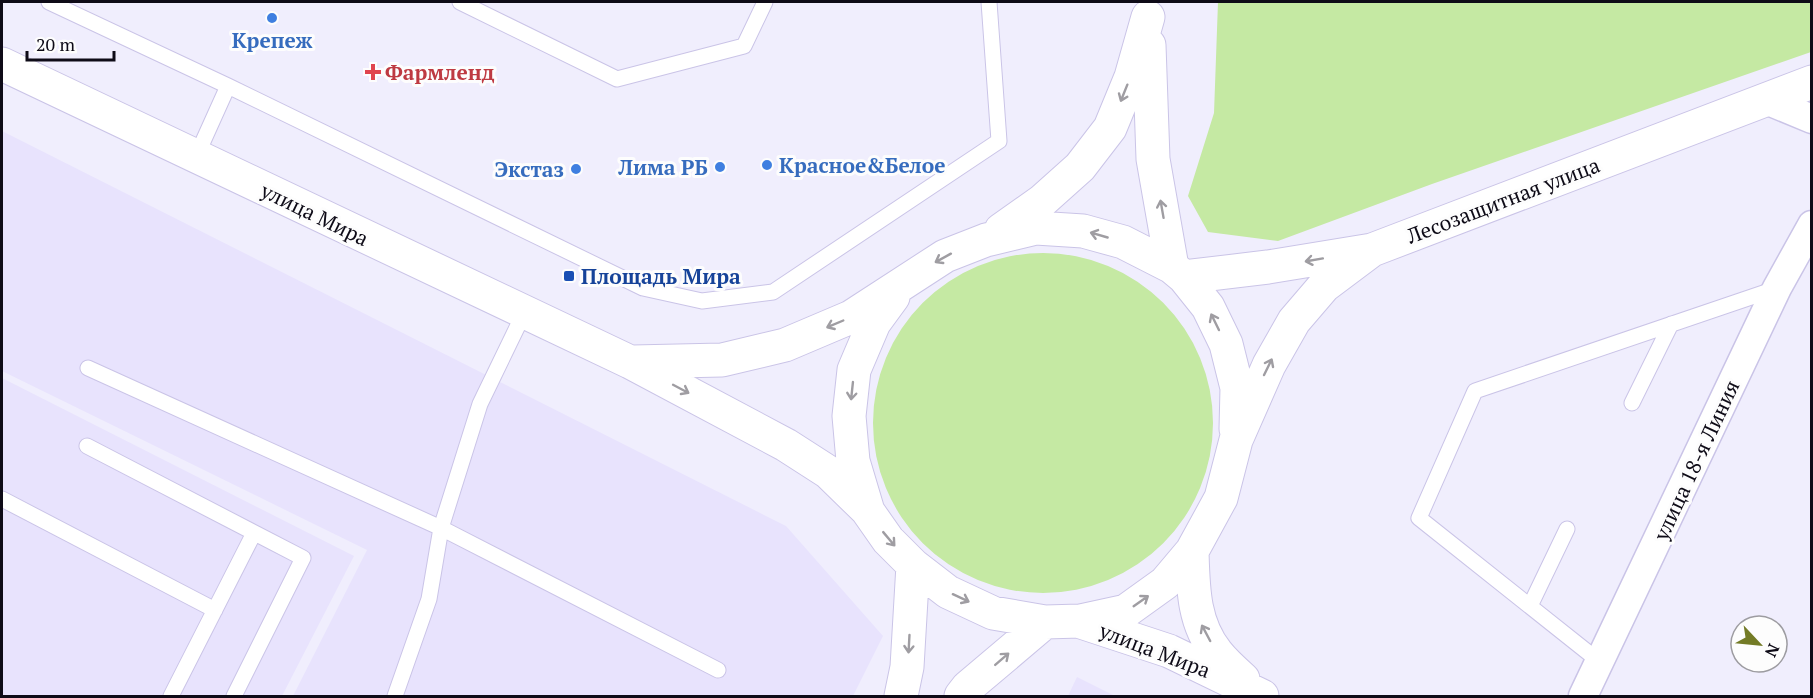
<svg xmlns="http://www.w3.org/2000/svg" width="1813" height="698" font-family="'PT Serif',serif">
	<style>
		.built { fill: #e8e3fd }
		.green { fill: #c5e9a3 }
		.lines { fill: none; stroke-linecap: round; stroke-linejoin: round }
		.service-casing { stroke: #cac4e7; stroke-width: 17 }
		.minor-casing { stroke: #cac4e7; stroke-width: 31 }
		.secondary-casing { stroke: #cac4e7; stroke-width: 35 }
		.service { stroke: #fff; stroke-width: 15 }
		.minor { stroke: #fff; stroke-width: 28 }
		.secondary { stroke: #fff; stroke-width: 33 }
		.oneway { stroke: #9f9da2 }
		.shop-dot { fill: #3f7fe0; stroke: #fdfdfd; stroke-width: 2 }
		.health-dot { fill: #e0444e; stroke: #fdfdfd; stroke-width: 2 }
		.transit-dot { fill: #1a4fb4; stroke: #fdfdfd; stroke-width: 2 }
		.labels { text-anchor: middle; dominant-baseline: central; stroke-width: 6; stroke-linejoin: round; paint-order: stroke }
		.shop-label { font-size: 21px; font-weight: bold; fill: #366cbe; stroke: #fdfdfd; text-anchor: end }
		.health-label { font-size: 21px; font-weight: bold; fill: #be3a42; stroke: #fdfdfd; text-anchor: start }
		.street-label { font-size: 21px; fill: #0e0b17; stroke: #fdfdfd }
		.transit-label { font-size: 21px; font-weight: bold; fill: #164399; stroke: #fdfdfd; text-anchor: start }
	</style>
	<rect width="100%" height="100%" fill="#f0eefd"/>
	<path class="built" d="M2,131L786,526L883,636L853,696H293L367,550L2,371Z
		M2,378L354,556L282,696H2Z
		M1077,677L1115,696H1068Z"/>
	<path class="green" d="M1218,2H1811V52L1432,184L1278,241L1208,232L1188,196L1214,113Z
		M873 423a170 170 0 1 1 340 0a170 170 0 1 1-340 0Z"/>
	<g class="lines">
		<g class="service-casing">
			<path id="service" d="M49,2L228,86L643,288L702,301L773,292L999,141L989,2
				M460,2L617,79L744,46L765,2
				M196,157L228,86
				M88,368L441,528L718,670
				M1632,403L1671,324
				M87,446L303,558L234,696
				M2,499L215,610
				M1530,606L1567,529
				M1600,662L1419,518L1475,391L1775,289
				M171,696L254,533
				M395,696L429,599L441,528L480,404L524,313"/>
		</g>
		<g class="minor-casing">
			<path id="minor" d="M1766,100L1812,119
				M1583,696L1777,288L1812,225"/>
		</g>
		<g class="secondary-casing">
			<path id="secondary" d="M1149,45L1153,159L1172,267
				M2,64L630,362L786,445L828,472L867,510L888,540L913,565L948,592L993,613L1045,622L1080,621L1126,611L1165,583L1192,551L1221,498L1236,440L1269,365L1294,321L1324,286L1372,250
				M1001,230L1042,201L1080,167L1110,128L1131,77L1148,17
				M1184,277L1268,267L1372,250L1812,82
				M633,362L722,360L785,345L851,317L945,256L986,240L1036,228L1083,231L1123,242L1172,267L1184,277L1208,307L1226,344L1237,388L1236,429
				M867,508L853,461L849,416L854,370L874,323L893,297
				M1192,551C1193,587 1193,623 1217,653C1224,662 1234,671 1243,679
				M1081,622L1169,651L1262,696
				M901,696L907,667L913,565
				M961,696L968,687L1045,622"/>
		</g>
		<use href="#service" class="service"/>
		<use href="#minor" class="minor"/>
		<use href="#secondary" class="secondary"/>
	</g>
	<defs><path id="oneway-shaft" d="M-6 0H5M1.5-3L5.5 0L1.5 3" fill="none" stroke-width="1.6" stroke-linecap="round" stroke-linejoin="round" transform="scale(1.5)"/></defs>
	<g class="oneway">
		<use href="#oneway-shaft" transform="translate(1124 93) rotate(112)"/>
		<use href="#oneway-shaft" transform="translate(1162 209) rotate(-100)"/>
		<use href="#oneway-shaft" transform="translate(1099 235) rotate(-164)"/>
		<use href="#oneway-shaft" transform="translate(943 258) rotate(151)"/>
		<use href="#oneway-shaft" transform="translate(1314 260) rotate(170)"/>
		<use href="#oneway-shaft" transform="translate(1215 322) rotate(-116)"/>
		<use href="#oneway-shaft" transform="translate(835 324) rotate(157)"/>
		<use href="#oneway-shaft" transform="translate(1268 367) rotate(-64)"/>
		<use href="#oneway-shaft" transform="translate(681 389) rotate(28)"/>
		<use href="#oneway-shaft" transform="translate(852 391) rotate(96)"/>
		<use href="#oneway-shaft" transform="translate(889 539) rotate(50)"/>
		<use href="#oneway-shaft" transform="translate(961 598) rotate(25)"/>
		<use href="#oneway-shaft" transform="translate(1141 601) rotate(-35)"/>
		<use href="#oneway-shaft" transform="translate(1206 633) rotate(-118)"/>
		<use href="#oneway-shaft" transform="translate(909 644) rotate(93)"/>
		<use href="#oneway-shaft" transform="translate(1002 659) rotate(-41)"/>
	</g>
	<g class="shop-dot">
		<circle cx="272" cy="18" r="6"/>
		<circle cx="767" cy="165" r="6"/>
		<circle cx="720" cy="167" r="6"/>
		<circle cx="576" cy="169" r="6"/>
	</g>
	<path class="health-dot" d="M370 63h6v6h6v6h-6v6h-6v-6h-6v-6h6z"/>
	<rect class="transit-dot" x="563" y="270" width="12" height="12" rx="3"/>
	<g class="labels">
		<g class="shop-label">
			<text x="272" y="40" text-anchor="middle">Крепеж</text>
			<text x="779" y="165" text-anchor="start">Красное&amp;Белое</text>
			<text x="708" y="167">Лима РБ</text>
			<text x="564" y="169">Экстаз</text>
		</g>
		<g class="health-label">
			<text x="385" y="72">Фармленд</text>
		</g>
		<g class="street-label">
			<text transform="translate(1503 200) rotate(-21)">Лесозащитная улица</text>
			<text transform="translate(315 214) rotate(26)">улица Мира</text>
			<text transform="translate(1696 460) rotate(-65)">улица 18-я Линия</text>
			<text transform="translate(1155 650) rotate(21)">улица Мира</text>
		</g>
		<g class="transit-label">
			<text x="581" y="276">Площадь Мира</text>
		</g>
	</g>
	<rect width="1813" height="698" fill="none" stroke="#0e0b17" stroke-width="6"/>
	<g transform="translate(1759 644) rotate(116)"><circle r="28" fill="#fdfdfd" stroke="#9d9ca1" stroke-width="1.5"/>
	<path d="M0-4.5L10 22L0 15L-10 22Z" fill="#737b26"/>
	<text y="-9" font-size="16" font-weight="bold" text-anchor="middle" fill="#0e0b17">N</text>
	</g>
	<path d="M27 51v9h87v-9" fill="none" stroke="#0e0b17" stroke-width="3"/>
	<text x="36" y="51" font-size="18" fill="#0e0b17" stroke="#fdfdfd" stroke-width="4.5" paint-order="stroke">20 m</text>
</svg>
